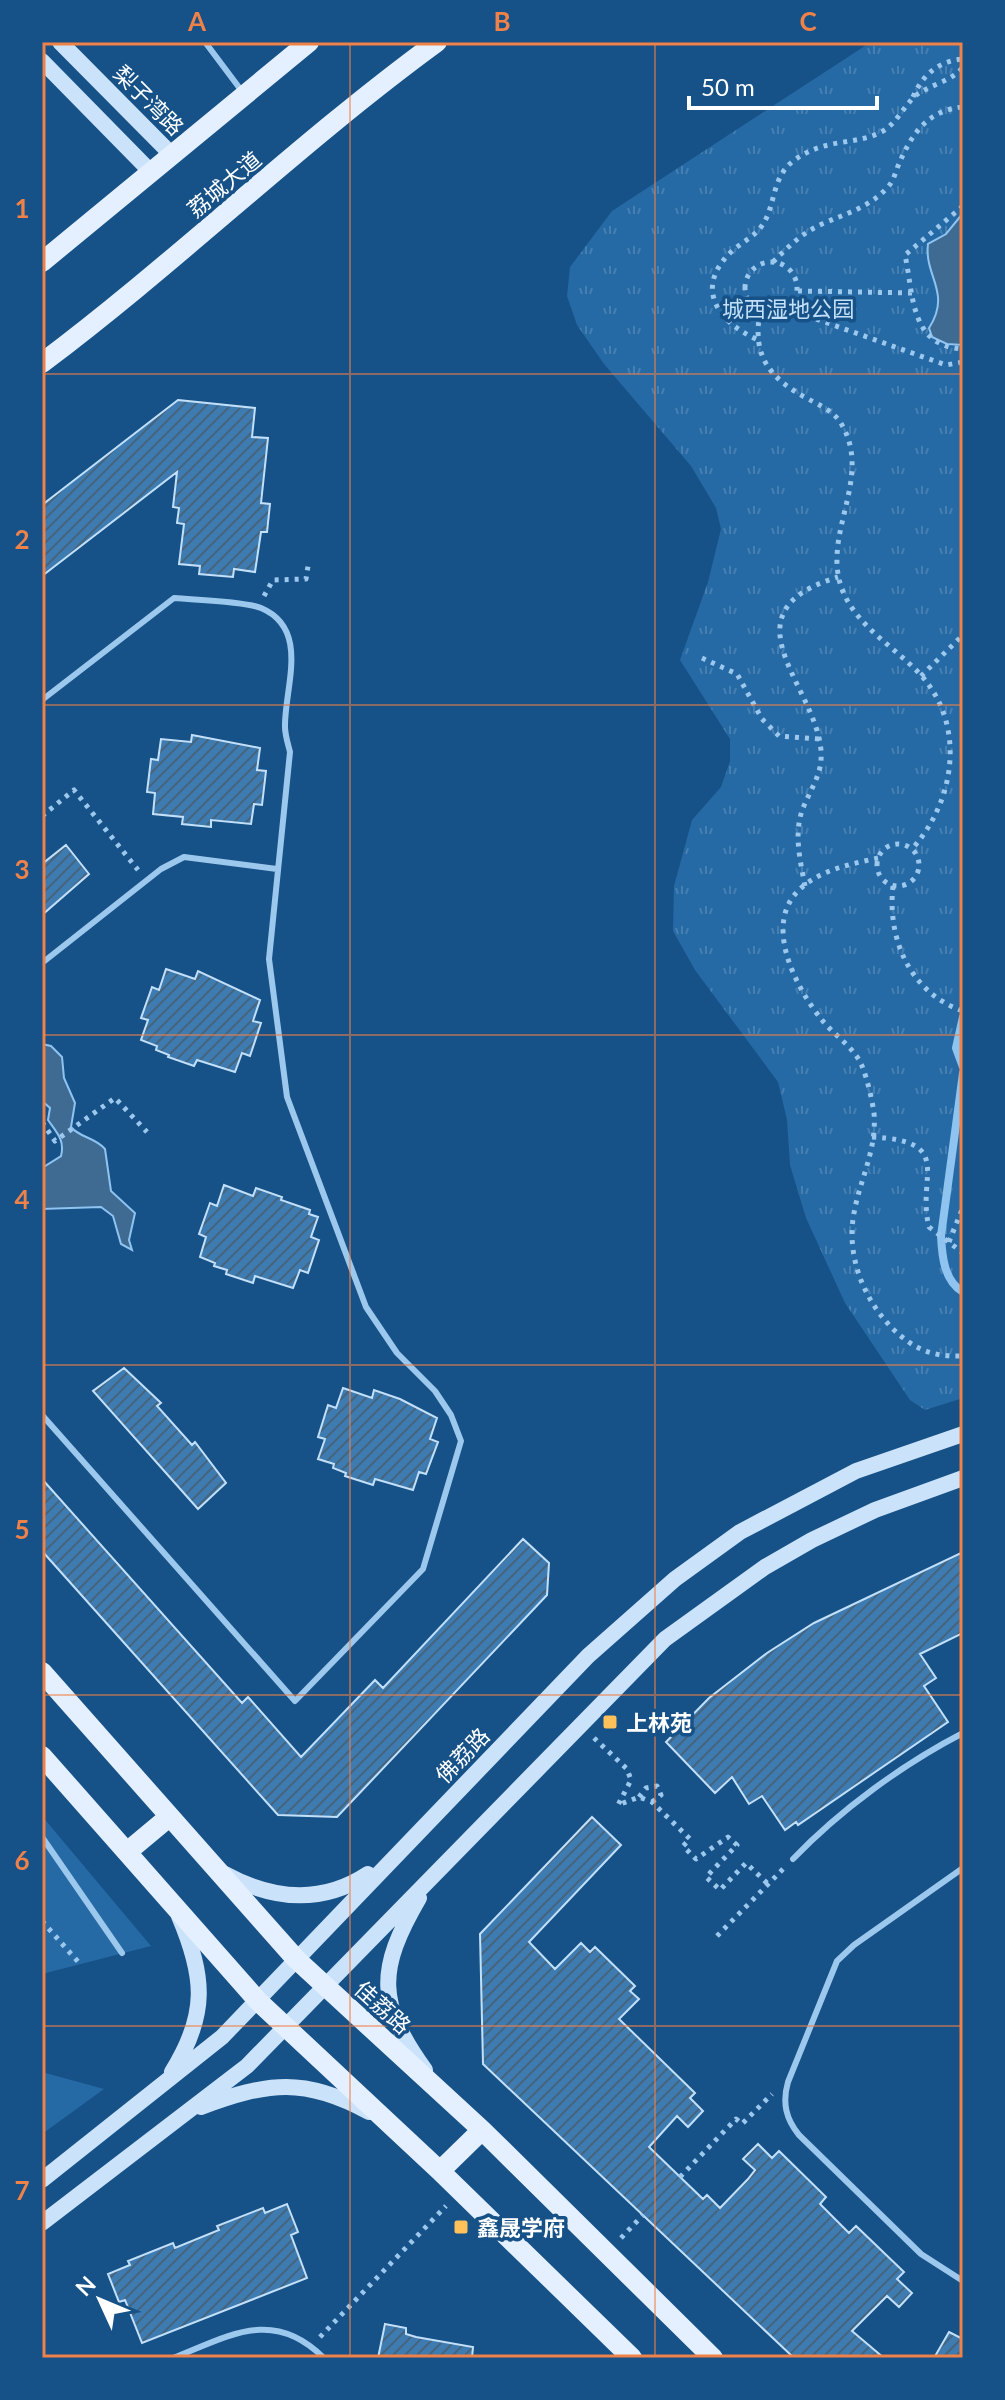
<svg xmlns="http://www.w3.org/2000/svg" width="1005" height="2400" font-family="Lato,'Noto Sans SC',sans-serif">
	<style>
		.green { fill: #2569a5 }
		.park { fill: url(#park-tufts) }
		.water { fill: #3f6b93; stroke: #8fc4f1; stroke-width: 2 }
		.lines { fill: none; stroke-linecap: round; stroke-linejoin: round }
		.stream { stroke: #8fc4f1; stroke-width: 8 }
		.building { fill: url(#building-hatch); stroke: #c2e0fa; stroke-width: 2 }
		.path { stroke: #9cc8ee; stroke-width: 5; stroke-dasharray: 4 6; stroke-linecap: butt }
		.lane { stroke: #9cc8ee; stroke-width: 6 }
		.secondary { stroke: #cae2fa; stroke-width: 16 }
		.primary { stroke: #e4f0ff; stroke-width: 20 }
		.grid { fill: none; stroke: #ee8249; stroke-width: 2; stroke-opacity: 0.55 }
		.poi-dot { fill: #ffc25a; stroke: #165187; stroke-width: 3 }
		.labels { text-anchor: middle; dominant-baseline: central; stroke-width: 7; stroke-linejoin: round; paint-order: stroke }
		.street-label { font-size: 22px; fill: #fff; stroke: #165187 }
		.park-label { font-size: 22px; fill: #c2e0fa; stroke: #165187 }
		.poi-label { font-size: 22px; font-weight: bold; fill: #fff; stroke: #165187; text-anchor: start }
		.neatline { fill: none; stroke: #ee8249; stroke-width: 3 }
		.grid-label { font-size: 26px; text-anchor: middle; font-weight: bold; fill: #ee8249 }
	</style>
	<defs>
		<pattern id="park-tufts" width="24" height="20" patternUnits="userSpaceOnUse" patternTransform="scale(2)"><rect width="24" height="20" fill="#2569a5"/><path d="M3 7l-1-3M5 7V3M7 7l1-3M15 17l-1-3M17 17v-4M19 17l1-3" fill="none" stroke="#4680b2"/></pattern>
		<pattern id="building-hatch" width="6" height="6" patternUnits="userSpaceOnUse" patternTransform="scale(2)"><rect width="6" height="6" fill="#3e7bb1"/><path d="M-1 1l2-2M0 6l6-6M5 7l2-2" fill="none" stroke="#45647e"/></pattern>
	</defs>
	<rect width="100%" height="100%" fill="#165187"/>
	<path class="green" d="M42,1816L151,1946L42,1974Z
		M42,2072L104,2089L42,2134Z"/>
	<path class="park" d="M871,42H963V1398L925,1410L910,1400L845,1303L806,1218L790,1165L787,1120L778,1082L695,970L673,931L674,886L692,820L721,787L730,761V739L680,660L708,582L721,529L716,508L691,466L604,364L577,325L567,296L570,267L612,211Z"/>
	<path class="water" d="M963,213V345L947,344L932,337L929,328C952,292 924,277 928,244L946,234Z
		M42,1044L51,1046L62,1057L64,1078L75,1103L71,1127C80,1138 95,1137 105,1149L111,1191L135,1213L129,1240L132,1250L121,1244L113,1216L101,1207L42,1209V1168L61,1156C65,1140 57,1133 48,1120L50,1108L42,1101Z"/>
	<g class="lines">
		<path class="stream" d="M963,1017L956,1048L963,1067
			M963,1073L941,1236C942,1256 944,1281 963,1292"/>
	</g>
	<path class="building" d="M178,400L255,408L252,437L268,438L261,503L270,504L267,532H261L255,572L234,569L233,577L199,574L200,566L179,564L184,524L177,523L179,508L173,507L177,472L42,576V505Z
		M192,735L260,748L257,770L266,771L262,805L254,804L251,824L211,820V827L182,824L183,817L153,814L155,793L147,792L151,759L158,760L161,739L191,742Z
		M66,845L89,874L42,915V864Z
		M166,969L195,979L198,971L260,1000L253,1021L261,1023L250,1056L242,1053L235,1072L197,1060L194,1066L168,1057L169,1055L156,1050L157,1046L141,1040L148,1020L141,1018L152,987L159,990Z
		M224,1185L253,1196L256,1188L282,1197L281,1200L310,1210L309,1214L318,1217L311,1237L319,1240L308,1273L300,1270L293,1288L255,1276L253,1283L226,1274L227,1270L214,1266L215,1263L200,1257L206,1237L199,1234L210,1203L217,1206Z
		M124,1368L161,1403L157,1406L192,1445L195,1442L226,1483L198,1509L93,1391Z
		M343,1388L372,1398L374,1390L400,1399L437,1418L430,1439L438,1442L426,1474L419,1472L413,1490L375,1479L373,1485L345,1476L346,1473L333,1468L334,1464L318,1459L325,1439L318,1437L328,1405L336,1408Z
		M42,1479L242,1703L248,1697L301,1757L375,1680L383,1688L523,1539L549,1563L547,1595L337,1817L278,1815L42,1551Z
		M963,1552V1633L920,1654L936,1678L924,1686L948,1722L798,1825L796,1822L785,1830L762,1796L749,1804L732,1777L715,1793L666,1742L709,1698L767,1653L814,1623Z
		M592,1817L621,1845L529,1942L555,1969L581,1943L590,1952L595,1947L635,1986L630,1991L639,1999L619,2019L695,2093L690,2098L703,2111L688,2127L677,2116L649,2147L703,2199L707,2195L720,2208L748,2179L755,2170L743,2159L758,2144L772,2158L779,2151L826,2197L820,2204L849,2233L856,2226L904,2272L897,2279L912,2293L899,2307L887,2296L852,2331L884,2358H794L483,2064L480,1934Z
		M287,2204L298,2232L291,2235L307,2278L142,2343L125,2300L119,2302L108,2274L130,2265L128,2261L173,2243L175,2248L219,2230L217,2226L263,2208L265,2213Z
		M385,2324L406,2328V2334L416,2337L473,2347L472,2358H378Z
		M949,2332L963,2339V2358H934Z"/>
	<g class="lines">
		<path class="path" d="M913,97C923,74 939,61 963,59
			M963,206L905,255C914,297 910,346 963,349
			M773,262C788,247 802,233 822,224C847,213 868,208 887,188C893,182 895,174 898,166C911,135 927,110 963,107
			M745 288a26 26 0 1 1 52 0a26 26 0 1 1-52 0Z
			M798,291L914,293
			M788,309L946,365L963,362
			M760,312C752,356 769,378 808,399C820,405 835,412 842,425C870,474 830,524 838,574C845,619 890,643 918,672C967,723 956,800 912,849
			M756,339C719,322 695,290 728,255C738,244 753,238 761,227C776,207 771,179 792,162C823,137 857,146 883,131C896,123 902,110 912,99C925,85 951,83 963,67
			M264,596L273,580L306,579L308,566
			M702,658L737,674L762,719L779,736L820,739
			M921,676L963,635
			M42,816L74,790L138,870
			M877 865a21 21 0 1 1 42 0a21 21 0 1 1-42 0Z
			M878,858C851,864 820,870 800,889C762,924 796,988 822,1020C835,1036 854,1047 862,1066C867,1078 872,1099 874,1113C877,1150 860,1179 854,1213C846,1255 863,1299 893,1329C915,1350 933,1357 963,1356
			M805,886C801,865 795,840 800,818C804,799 820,780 821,760C826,693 715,614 838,577
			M893,886C887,939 910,993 963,1011
			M42,1122L55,1141L115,1098L147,1132
			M872,1137C956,1141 916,1176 929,1227L963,1253
			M949,1242L963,1207
			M594,1738L627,1769L631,1780L618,1805L639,1797L652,1802L690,1839L683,1846L696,1859L728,1837L737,1845L706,1877L720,1890L746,1863L768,1884
			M639,1797L646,1788L657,1786L661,1795L652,1802
			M42,1921L80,1964
			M717,1936L784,1868
			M680,2177L736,2119L742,2124L772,2094
			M621,2238L643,2215
			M320,2337L446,2206"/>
		<path class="lane" d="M205,42L244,94
			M42,700L174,598C195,600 244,601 261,608C311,629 284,689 285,727C285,735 288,744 290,752L269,959L287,1097L366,1307L397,1353L435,1391L451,1415L461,1441L423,1569L295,1701L42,1415
			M42,963L161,869L184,857L277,869
			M42,1837L122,1953
			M793,1859C840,1810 903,1764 963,1733
			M963,1868L854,1945L837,1961L788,2082C782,2103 786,2119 799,2135L921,2254L963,2281
			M173,2358C229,2336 273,2307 324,2358"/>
		<path class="secondary" d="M60,42L172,155
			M42,61L151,172
			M225,1874C273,1900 321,1905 368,1874
			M419,1898C377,1970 377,2003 425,2070
			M172,2072C208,2014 205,1977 179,1916
			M201,2107C268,2082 305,2077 369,2112
			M42,2180L222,2037L588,1656L675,1579L740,1532L856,1471L963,1434
			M42,2223L247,2066L665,1639L765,1567L812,1540L875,1510L963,1478"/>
		<path class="primary" d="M42,262L309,42
			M42,363C178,261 300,142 437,42
			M42,1672L296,1959L482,2130L713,2358
			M42,1756L258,2001L440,2171L632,2358
			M127,1852L169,1817
			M440,2171L482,2130"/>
	</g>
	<path class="grid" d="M350,42V2358M655,42V2358M42,374H963M42,705H963M42,1035H963M42,1365H963M42,1695H963M42,2026H963"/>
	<g class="poi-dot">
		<rect x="602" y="1714" width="16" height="16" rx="4"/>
		<rect x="453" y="2219" width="16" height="16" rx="4"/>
	</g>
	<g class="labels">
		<g class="street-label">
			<text transform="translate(149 100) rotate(45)">梨子湾路</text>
			<text transform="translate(224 184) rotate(-40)">荔城大道</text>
			<text transform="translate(462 1755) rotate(-46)">佛荔路</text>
			<text transform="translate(383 2007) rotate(42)">佳荔路</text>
		</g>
		<g class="park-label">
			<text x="788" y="308">城西湿地公园</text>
		</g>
		<g class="poi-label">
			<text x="626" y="1722">上林苑</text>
			<text x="477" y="2227">鑫晟学府</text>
		</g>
	</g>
	<rect width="1005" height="2400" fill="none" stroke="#165187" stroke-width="88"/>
	<g transform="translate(100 2300) rotate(314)" stroke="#165187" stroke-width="6" paint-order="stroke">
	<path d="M0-6L14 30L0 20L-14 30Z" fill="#ffffff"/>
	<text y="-12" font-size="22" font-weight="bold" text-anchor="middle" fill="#ffffff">N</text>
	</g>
	<path d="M689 96v12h188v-12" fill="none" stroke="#ffffff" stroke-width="4"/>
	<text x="701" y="96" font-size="24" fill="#ffffff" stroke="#165187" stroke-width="6" paint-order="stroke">50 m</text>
	<rect x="44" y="44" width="917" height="2312" class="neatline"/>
	<g class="grid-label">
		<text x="197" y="31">A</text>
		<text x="502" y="31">B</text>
		<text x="808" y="31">C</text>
		<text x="22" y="218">1</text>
		<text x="22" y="549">2</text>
		<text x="22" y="879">3</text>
		<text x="22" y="1209">4</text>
		<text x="22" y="1539">5</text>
		<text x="22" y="1870">6</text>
		<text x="22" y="2200">7</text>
	</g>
</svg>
